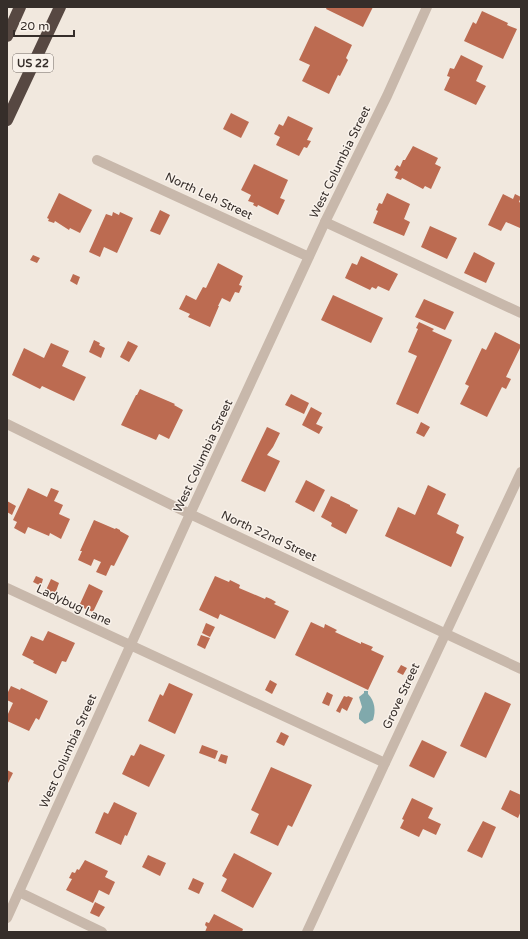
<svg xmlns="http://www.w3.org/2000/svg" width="528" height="939" font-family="'Varela Round',sans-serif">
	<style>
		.water { fill: #80a9ac }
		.building { fill: #bc6b51 }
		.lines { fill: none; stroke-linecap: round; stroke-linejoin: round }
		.service { stroke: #c8b8ab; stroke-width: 10 }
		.minor { stroke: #c8b8ab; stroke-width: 10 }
		.motorway { stroke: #574842; stroke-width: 12 }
		.labels { text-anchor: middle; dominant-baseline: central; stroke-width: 3; stroke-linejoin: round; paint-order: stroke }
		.shield { fill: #f9f2eb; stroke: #706964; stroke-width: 1 }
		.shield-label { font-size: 11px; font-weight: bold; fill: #362e2a }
		.street-label { font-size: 12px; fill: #362e2a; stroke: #f9f2eb }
	</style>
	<rect width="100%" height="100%" fill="#f1e8de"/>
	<path class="water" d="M364,691H368V694C375,701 376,711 373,720L365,724L359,719V714L362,707L359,697L364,693Z"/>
	<path class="building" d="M327,7H373L363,27L326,9Z
		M482,11L508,23L507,25L517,29L503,59L464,41L473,22L476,24Z
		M315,26L352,45L346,58L348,60L340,76L338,75L329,94L302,81L310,65L299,60Z
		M461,55L483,66L476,81L486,86L476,105L444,90L450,77L447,76L450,68L454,69Z
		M231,113L249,122L241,138L223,129Z
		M288,116L313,128L307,140L311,141L307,148L304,147L299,156L276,145L280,137L274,134L279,124L283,126Z
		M413,146L438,158L435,164L441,167L431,189L425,186L423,189L402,178L401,180L395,178L398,172L394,170L397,165L400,167L403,160H405Z
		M254,164L288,180L280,198L285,200L278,215L258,205L257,207L253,205L254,203L248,201L251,195L241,190Z
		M59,193L92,210L80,233L70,228L69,230L55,221L54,223L48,221L49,219L47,218Z
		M387,193L410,204L404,219L410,222L404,236L373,223L378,211L376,210L379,203L382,204Z
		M503,194L513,199L515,194L521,197L519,202L521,203V225L520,228L506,222L501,231L488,225Z
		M160,210L170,215L160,235L150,231Z
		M113,212L119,215L120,212L133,218L117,253L104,247L100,257L89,252L106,214L112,216Z
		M430,226L457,238L447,259L421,247Z
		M474,252L495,263L486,283L464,273Z
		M33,255L40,258L37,263L30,260Z
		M361,256L398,274L389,291L378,286L376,289L372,287L370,290L345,278L352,263L357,265Z
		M218,263L243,276L239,285L242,286L239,293L235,292L230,302L222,298L218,306H219L210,327L188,317L190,314L179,309L186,295L196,300L203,287L206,288Z
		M73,274L80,277L77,285L70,281Z
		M333,295L383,318L371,343L321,320Z
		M424,299L454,312L445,330L415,317Z
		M419,322L434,329L432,331L452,340L418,414L396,404L417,356L408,352L418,329L416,328Z
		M495,332L521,345V346L506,377L511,379L506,389L502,387L487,417L460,404L469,386L465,384L482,348L486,350Z
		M94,340L100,343L99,345L105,348L101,358L89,352Z
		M128,341L138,346L129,362L120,357Z
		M51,343L69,351L62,366L86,377L74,401L42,386L40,389L12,375L24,348L44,358Z
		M140,389L175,404L174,405L183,410L169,439L159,434L156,440L121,425L136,395H137Z
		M291,394L309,403L304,414L285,405Z
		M311,407L322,413L316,424L323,427L319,434L302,425Z
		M421,422L430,427L424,437L416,433Z
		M267,427L280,433L273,447L267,455L280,461L265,492L241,481Z
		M306,480L325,490L314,512L295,502Z
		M428,485L446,494L437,514L459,525L456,533L464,537L451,567L385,536L398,507L415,515Z
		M28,488L47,497L51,488L59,491L54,501L63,505L59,514L70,519L61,539L50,533L49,536L28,527L25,534L14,528L17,522L13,520Z
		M331,496L350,505V506L358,510L346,534L331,526L332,523L321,517Z
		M7,501L16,506L12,515L7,512Z
		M94,520L115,529L116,528L120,530V531L129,536L114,566L111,565L106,576L96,572L101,562L94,559L91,566L78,560L82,551H80Z
		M36,576L43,579L41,586L33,582Z
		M215,576L229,582L230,580L240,585L239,588L265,599L266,597L271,599L276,602L274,604L289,611L275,639L220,614L218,619L199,610Z
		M51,579L59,583L55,594L46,590Z
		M89,584L103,591L93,612L79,606Z
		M311,622L324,628L325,624L337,630L335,632L361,644V642L373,647L371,650L384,656L368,690L295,655Z
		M206,623L215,627L210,637L202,633Z
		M48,631L75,643L66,662L62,661L56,674L33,663L34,661L22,655L31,636L43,641Z
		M201,635L210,638L205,649L197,645Z
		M401,665L407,668L403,675L397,672Z
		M270,680L277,684L272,694L265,690Z
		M169,683L193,694L175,734L148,721L160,694L163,696Z
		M11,686L20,690L21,688L48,701L39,720L36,718L29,731L7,721V716L13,703L7,700V694Z
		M327,692L333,695L329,706L322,703Z
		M485,692L511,704L486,758L460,746Z
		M344,696L347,697L348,696L353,698L347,711L342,708L340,713L336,711Z
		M281,732L289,736L284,746L276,742Z
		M422,740L447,752L434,778L409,766Z
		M140,744L165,755L149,787L122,774L131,755L134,756Z
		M202,745L218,751L215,759L199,753Z
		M221,754L228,756L226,764L218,761Z
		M271,767L312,785L292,827L288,825L278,846L250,833L259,814L251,810Z
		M7,770L13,773L7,785Z
		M510,790L521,795V811L518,818L501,809Z
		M412,798L433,808L428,818L441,824L436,835L423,829L419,837L400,828L404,820L402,819Z
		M114,802L137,813L127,836L125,835L121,845L95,833L104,812L108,814Z
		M483,821L496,827L482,858L467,851Z
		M234,853L272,873L253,908L221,891L227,879L222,876Z
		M148,855L166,863L160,876L142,867Z
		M85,860L108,871L105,877L115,882L109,895L99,890L93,903L66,890L72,879L69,878L72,872L75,873L77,869L79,870Z
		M193,878L204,883L199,894L188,889Z
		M95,902L105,907L99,917L90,913Z
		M214,914L243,929L242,932H205L207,927L205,925L206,922L209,923Z"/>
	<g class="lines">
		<path class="service" d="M325,222L521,313
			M7,588L385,763
			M19,892L102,932"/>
		<path class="minor" d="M97,160L309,257
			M7,424L190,514L521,669
			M7,918L190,514L325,222L387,96L427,7
			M307,932L385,763L521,472"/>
		<path class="motorway" d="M7,36L20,7
			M7,120L60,7"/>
	</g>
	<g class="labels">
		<rect class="shield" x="13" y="54" width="40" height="18" rx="3"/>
		<g class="shield-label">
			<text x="33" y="63">US 22</text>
		</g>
		<g class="street-label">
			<text transform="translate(340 162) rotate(-64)">West Columbia Street</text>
			<text transform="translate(209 196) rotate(25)">North Leh Street</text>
			<text transform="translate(203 456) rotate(-65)">West Columbia Street</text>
			<text transform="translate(269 536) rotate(25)">North 22nd Street</text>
			<text transform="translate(74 605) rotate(25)">Ladybug Lane</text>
			<text transform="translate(401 696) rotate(-65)">Grove Street</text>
			<text transform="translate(68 751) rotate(-66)">West Columbia Street</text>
		</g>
	</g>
	<rect width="528" height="939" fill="none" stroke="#362e2a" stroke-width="16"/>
	<path d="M14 30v6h60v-6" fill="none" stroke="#362e2a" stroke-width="2"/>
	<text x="20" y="30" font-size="12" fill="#362e2a" stroke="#f9f2eb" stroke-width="3" paint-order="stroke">20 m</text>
</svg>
